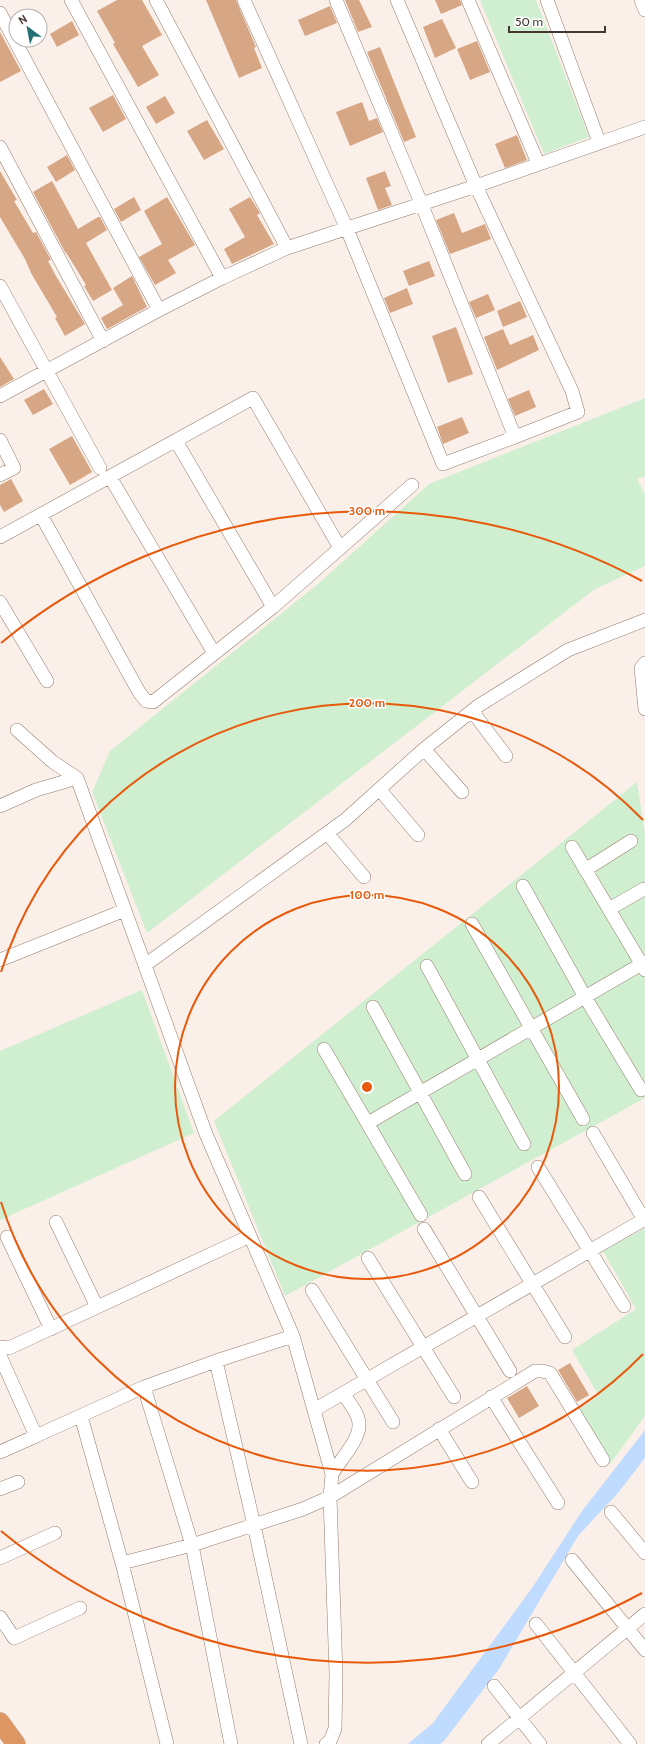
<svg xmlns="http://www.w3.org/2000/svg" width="645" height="1744" font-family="Cabin,sans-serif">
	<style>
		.green { fill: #cfefd0 }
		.water { fill: #bfdbff }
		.building { fill: #d7a685 }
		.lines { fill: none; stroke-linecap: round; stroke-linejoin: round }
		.minor-casing { stroke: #937b6b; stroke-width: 14 }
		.highway-casing { stroke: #d2cfce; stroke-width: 20 }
		.minor { stroke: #fff; stroke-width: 13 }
		.highway { stroke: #dd9562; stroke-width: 19 }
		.ring { fill: none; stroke: #e8590c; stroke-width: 2 }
		.centre { fill: #e8590c; stroke: #fff; stroke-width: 2 }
		.ring-label { font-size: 12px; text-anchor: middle; font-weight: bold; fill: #e8590c; stroke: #fff; stroke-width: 3; stroke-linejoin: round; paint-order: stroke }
	</style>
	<rect width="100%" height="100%" fill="#fbf0e9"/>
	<path class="green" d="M480,0H536L589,137L544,154Z
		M645,398V476L637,479L645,495V566L595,589L147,933L92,792L110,751L318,584L429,484Z
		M637,782L645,834V1098L285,1296L214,1121Z
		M142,990L194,1133L0,1220V1051Z
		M645,1228V1416L610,1464L578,1410L599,1396L572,1350L636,1309L603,1251Z"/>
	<path class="water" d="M645,1430V1458L618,1493L578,1536L499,1669L444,1741L440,1744H408L433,1723L532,1588L582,1511Z"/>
	<path class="building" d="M117,0H142L162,35L142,46L159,75L138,87L113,44L115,43L97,11Z
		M206,0H236L256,47L254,48L262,68L239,78Z
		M345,0H359L372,27L358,32Z
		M435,0H460L462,5L441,14Z
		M330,6L337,23L305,36L298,20Z
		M442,19L456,48L435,58L423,27Z
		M72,21L79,35L57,47L50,34Z
		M0,32L21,71L0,82Z
		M477,41L490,72L470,80L457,49Z
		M380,47L416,137L404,142L367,52Z
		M113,95L126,119L103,132L89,108Z
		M165,96L175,113L156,124L146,107Z
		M362,102L369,121L377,118L383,132L350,146L336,112Z
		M207,120L224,149L204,160L187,131Z
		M517,135L527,160L505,168L495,144Z
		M67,155L75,170L56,182L47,167Z
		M0,171L17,200L14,201L33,233L36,232L51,260L48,261L56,276L85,324L65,336L55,318L57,317L31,273L25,259L0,217Z
		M385,171L391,186L385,188L392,205L378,210L366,178Z
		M52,181L78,229L98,217H100L107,230L86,243L112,290L93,301L84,286L86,285L67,254L65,252L33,192Z
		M134,197L141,210L121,222L114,209Z
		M167,197L195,245L168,260L176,273L155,285L139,257L162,244L144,211Z
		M250,197L260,213L257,215L274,244L232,264L224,249L245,237L229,209Z
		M454,213L462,233L485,224L491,239L450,254L436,220Z
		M429,261L435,276L409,286L403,271Z
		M132,276L147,307L107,329L101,318L123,305L113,288Z
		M407,288L413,304L390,313L384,298Z
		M488,294L495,310L476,318L469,302Z
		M520,301L527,317L503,327L497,311Z
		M456,327L473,374L448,383L432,336Z
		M503,329L510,345L533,335L539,350L497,370L484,337Z
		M0,357L14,379L0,387Z
		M44,389L53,404L33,415L24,400Z
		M529,390L536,407L515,416L508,399Z
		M462,417L469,433L443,444L437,427Z
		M72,436L92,472L70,485L49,449Z
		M11,479L23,501L4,512L0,505V485Z
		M570,1363L589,1395L577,1402L558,1370Z
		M527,1386L539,1406L519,1418L507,1398Z"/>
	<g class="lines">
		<g class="minor-casing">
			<path id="minor" d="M71,0L222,278
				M156,0L287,248
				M244,0L347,229L443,464L515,437L421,203L336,0
				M397,0L476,186L572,391L578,412L515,437
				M468,0L538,163
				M547,0L599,142
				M641,0L645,10
				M0,13L159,310
				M0,147L103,341
				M0,286L100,468
				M0,396L159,310L222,278L287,248L476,186L645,127
				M0,440L14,468L0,475
				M176,441L273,607
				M110,477L214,653
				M41,515L139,692L146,701L153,702L273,607L412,485
				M0,537L253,398L340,548
				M0,602L47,681
				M645,663L641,668L645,709
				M472,711L506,756
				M17,730L53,762L77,778
				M424,749L462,792
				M380,790L418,835
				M0,806L36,790L77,778L206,1134L250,1236L9,1348L0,1347
				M327,833L364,877
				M572,847L645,970
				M585,870L631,841
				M523,886L585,997L641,1090
				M609,909L644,889
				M472,924L583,1119
				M0,960L125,910
				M145,965L345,820L424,749L478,706L568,650L645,620
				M427,966L524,1144
				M373,1007L465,1174
				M324,1049L421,1215
				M368,1123L645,962
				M593,1133L644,1220
				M538,1167L624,1306
				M479,1197L565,1337
				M56,1222L97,1307
				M424,1229L510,1371
				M250,1236L293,1336L332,1474L330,1497L336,1674L335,1729L330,1741L326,1744
				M7,1237L51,1329
				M368,1258L454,1397
				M312,1290L393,1422
				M293,1336L216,1361L254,1525L301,1744
				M0,1356L36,1436L0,1452
				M144,1387L192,1545L303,1509L330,1497L535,1371H542L550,1373L603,1460
				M491,1397L558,1503
				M314,1410L645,1219
				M81,1416L122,1563L192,1545L231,1744
				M439,1429L472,1482
				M36,1436L144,1387L216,1361
				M332,1474C340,1460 360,1440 359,1424C359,1414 349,1402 343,1394
				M0,1489L18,1482
				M611,1512L645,1553
				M0,1558L55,1533
				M572,1560L645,1650
				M122,1563L167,1744
				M0,1617L14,1638L80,1608
				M536,1624L630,1744
				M494,1686L540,1744
				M488,1744L645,1614"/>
		</g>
		<g class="highway-casing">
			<path id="highway" d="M0,1722L16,1744"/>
		</g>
		<use href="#minor" class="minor"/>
		<use href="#highway" class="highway"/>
	</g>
	<g class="ring">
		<circle cx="367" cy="1087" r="192"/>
		<path d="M643 1354A384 384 0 0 1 1 1202M1 972A384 384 0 0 1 643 820"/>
		<path d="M642 1593A576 576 0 0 1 1 1531M1 643A576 576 0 0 1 642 581"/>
	</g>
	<circle cx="367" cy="1087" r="6" class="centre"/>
	<g class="ring-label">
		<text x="367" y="515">300 m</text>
		<text x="367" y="707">200 m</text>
		<text x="367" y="899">100 m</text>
	</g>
	<g transform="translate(28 28) rotate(328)"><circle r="19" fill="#ffffff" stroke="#b4afad"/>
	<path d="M0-3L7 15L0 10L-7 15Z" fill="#246f74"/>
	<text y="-6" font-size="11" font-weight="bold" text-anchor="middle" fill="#433831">N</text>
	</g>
	<path d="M509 26v6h96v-6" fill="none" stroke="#433831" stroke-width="2"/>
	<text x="515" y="26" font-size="12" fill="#433831" stroke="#ffffff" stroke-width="3" paint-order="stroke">50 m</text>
</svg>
